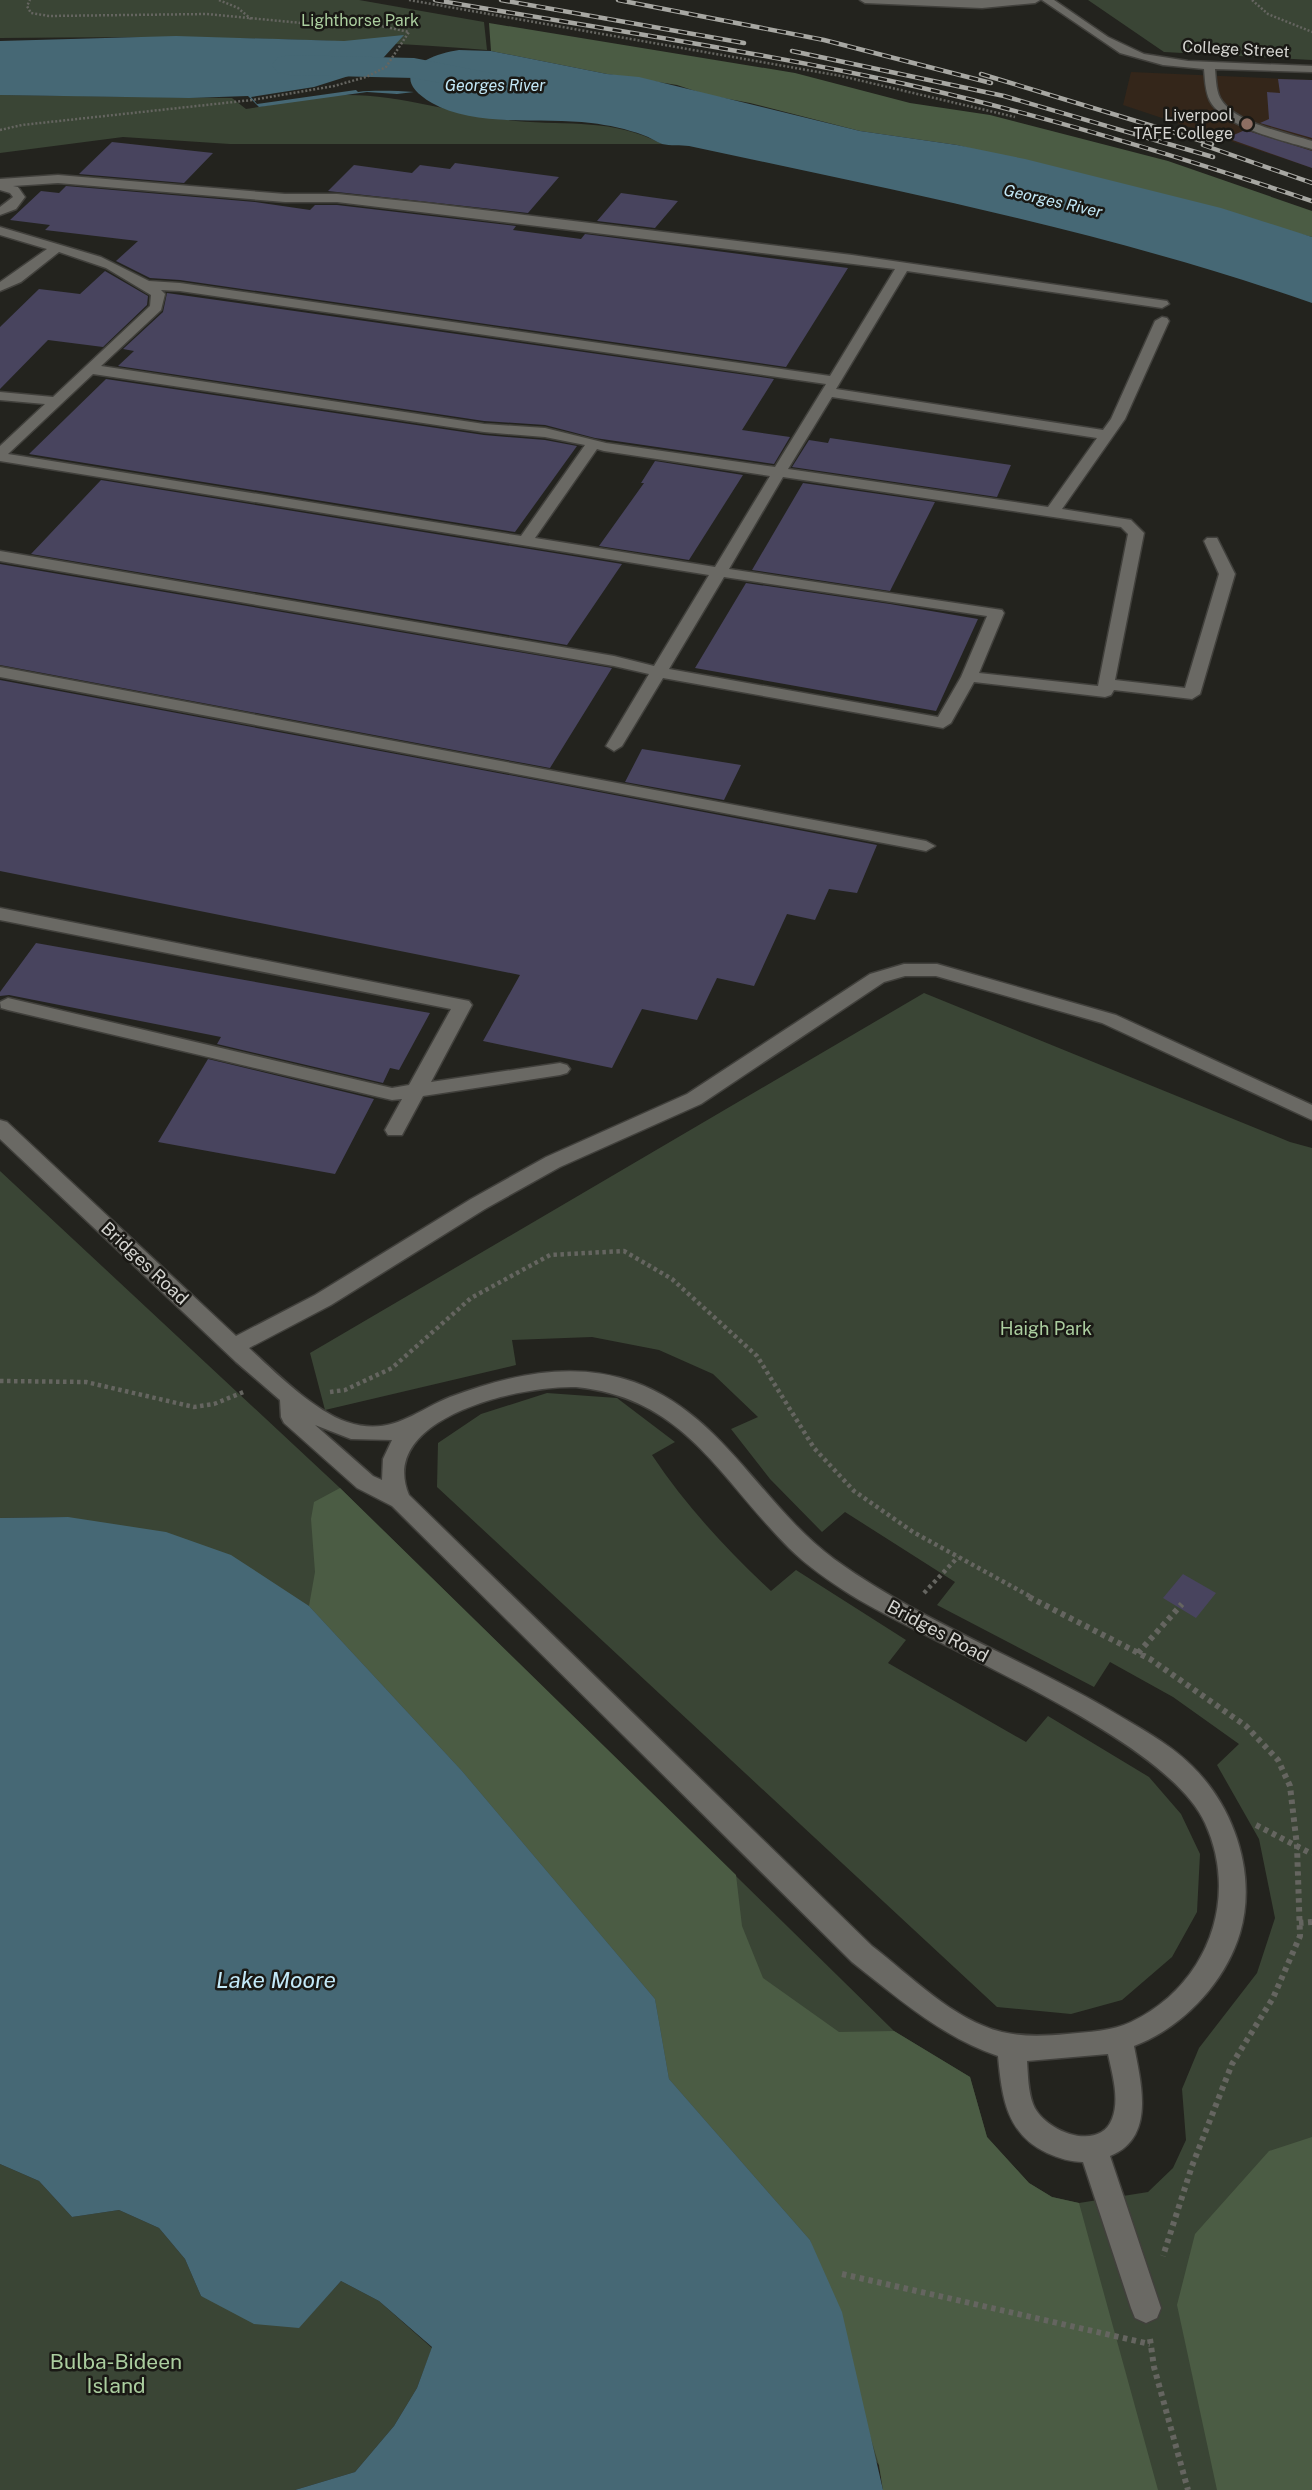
<svg xmlns="http://www.w3.org/2000/svg" width="1312" height="2490" font-family="'Public Sans',sans-serif">
	<style>
		.education { fill: #34261a }
		.green { fill: #3a4535 }
		.forest { fill: #4b5c44 }
		.water { fill: #466875 }
		.lines { fill: none; stroke-linecap: round; stroke-linejoin: round }
		.river { fill: #466875; fill-rule: evenodd }
		.building { fill: #48445e }
		.minor-casing { stroke: #41403c; stroke-width: 3 }
		.path-far2 { stroke: #656560; stroke-width: 2.5; stroke-dasharray: 2 2; stroke-linecap: butt }
		.path-far1 { stroke: #656560; stroke-width: 4.5; stroke-dasharray: 3.5 3.5; stroke-linecap: butt }
		.path { stroke: #656560; stroke-width: 6; stroke-dasharray: 4.5 4.5; stroke-linecap: butt }
		.minor { fill: #6a6964; fill-rule: evenodd }
		.rail-casing { stroke: #a7a7a2; stroke-width: 4.5 }
		.rail { stroke: #1a1915; stroke-width: 2.5; stroke-dasharray: 9; stroke-linecap: butt }
		.education-dot { fill: #8d6e63; stroke: #1a1915; stroke-width: 2.5 }
		.labels { text-anchor: middle; dominant-baseline: central; stroke-width: 5; stroke-linejoin: round; paint-order: stroke }
		.far-park-label { font-size: 16px; fill: #abce9f; stroke: #1a1915 }
		.far-street-label { font-size: 16px; fill: #d5d5d1; stroke: #1a1915 }
		.far-water-label { font-size: 16px; font-style: italic; fill: #c3e9f8; stroke: #1a1915 }
		.far-poi-label { font-size: 16px; fill: #d5d5d1; stroke: #1a1915; text-anchor: end }
		.street-label { font-size: 18px; fill: #d5d5d1; stroke: #1a1915 }
		.park-label { font-size: 18px; fill: #abce9f; stroke: #1a1915 }
		.near-park-label { font-size: 21px; fill: #abce9f; stroke: #1a1915 }
		.near-water-label { font-size: 23px; font-style: italic; fill: #c3e9f8; stroke: #1a1915 }
	</style>
	<rect width="100%" height="100%" fill="#23231e"/>
	<path class="education" d="M1131,72L1312,80V168L1123,105Z"/>
	<path class="green" d="M0,0H359L484,22L487,50C324,37 163,36 0,38Z
		M1088,0H1312V60L1164,52Z
		M0,95L232,98L246,109C279,104 314,95 347,95C405,95 459,115 516,121C569,126 613,118 662,144H230L123,137L0,153Z
		M924,993L1290,1142L1312,1148V2490H883L879,2465L68,1517L0,1518V1171L340,1488L894,2031L970,2077L987,2137L1029,2183L1052,2197L1079,2203L1148,2192L1173,2168L1186,2140L1182,2089L1199,2048L1257,1973L1275,1918L1259,1839L1217,1765L1239,1744L1173,1697L1110,1662L1094,1687L937,1605L955,1582L845,1512L822,1532L770,1479L731,1429L758,1417L713,1374L659,1350L592,1337L512,1340L516,1365L325,1410L310,1353Z
		M547,1393L617,1398L675,1442L652,1455C686,1506 726,1549 771,1591L796,1570L906,1640L888,1663L1026,1742L1048,1716L1149,1777L1181,1814L1200,1854L1197,1912L1172,1957L1122,2000L1071,2014L997,2007L437,1487L438,1443L481,1414Z
		M0,2164L39,2181L72,2217L119,2210L159,2228L185,2259L201,2296L299,2327L341,2281L379,2301L432,2348L417,2388L394,2426L355,2472L295,2490H0Z"/>
	<path class="forest" d="M489,23L795,73L910,103L990,115L1168,161L1312,211V237L957,145L860,131L750,103L707,95L677,85L607,74L491,51Z
		M340,1488L736,1875L742,1926L763,1978L839,2032L894,2031L970,2077L987,2137L1029,2183L1052,2197L1079,2203L1158,2490H883L879,2465L810,2240L669,2079L655,1999L462,1771L309,1606L315,1572L311,1519L314,1502Z
		M1312,2137V2490H1217L1177,2305L1195,2234L1269,2151Z"/>
	<path class="water" d="M404,35L374,68L314,87L251,97L257,104L356,90L358,92C374,90 397,91 414,92L397,94L367,92L259,107L248,96L189,98L0,95V41L176,36L344,41Z
		M459,50L491,51L607,74L639,77L860,131L957,145L1025,159L1221,208L1312,237V303C1109,232 899,191 689,146C681,145 670,146 662,144C656,142 650,137 643,135C627,129 608,125 591,123C544,117 475,128 432,103C384,75 426,55 459,50Z
		M68,1517L166,1532L231,1555L309,1606L462,1771L655,1999L669,2079L810,2240L842,2312L883,2490H295L355,2472L394,2426L417,2388L432,2347L379,2301L341,2281L299,2328L254,2324L201,2296L185,2259L159,2228L119,2210L72,2217L39,2181L0,2164V1518Z"/>
	<g class="lines">
		<path class="river" d="M289,55L414,58L511,77L516,84L511,91L499,94L414,78L289,75L277,72L272,65L277,58Z"/>
	</g>
	<path class="building" d="M1278,79L1312,80V138L1260,123L1269,119L1267,92L1280,93Z
		M1245,130L1312,151V168L1227,138Z
		M112,142L213,153L184,183L79,174Z
		M455,163L559,177L528,213L328,191L354,165L412,173L420,165L450,169Z
		M66,186L255,202L310,210L315,205H337L516,226L513,230L581,239L585,234L848,268L786,367L180,280L150,278L116,261L138,241L45,230L50,225L10,220L41,191L59,193Z
		M621,193L678,201L655,228L597,221Z
		M105,271L148,296L147,305L103,347L48,340L0,389V327L39,289L80,294Z
		M167,293L774,379L742,430L790,437L774,464L595,438L545,425L484,421L118,366L134,351L123,349L163,312Z
		M106,379L484,435L545,440L577,446L515,532L29,454Z
		M830,438L1011,465L997,497L792,467L809,440L828,443Z
		M655,461L743,475L689,560L599,546L644,483H641Z
		M101,480L622,564L567,645L31,554Z
		M803,483L935,502L890,591L752,570Z
		M0,564L612,668L550,768L0,665Z
		M746,583L890,604L978,619L936,711L695,668Z
		M0,680L541,781L877,845L857,893L829,889L815,920L787,914L754,986L717,978L697,1020L642,1009L612,1068L483,1041L520,975L0,871Z
		M642,749L741,765L724,800L625,782Z
		M36,943L430,1013L399,1070L390,1068L383,1083L217,1044L221,1037L9,995L0,996V992Z
		M208,1059L374,1099L335,1174L158,1142Z
		M1183,1574L1216,1593L1196,1618L1163,1598Z"/>
	<g class="lines">
		<g class="minor-casing">
			<path id="minor" d="M860,0H1040L1035,3L982,8L865,3Z
				M1042,0H1054L1108,37L1144,54L1188,61L1312,66V72L1215,69C1216,80 1216,93 1222,101C1238,124 1287,133 1312,141V149C1284,141 1224,127 1210,101C1205,91 1205,79 1204,69L1163,65L1120,53Z
				M58,175L285,194H337L425,203L852,255L1167,301L1169,304L1162,308L907,271L836,389L1103,430L1111,419L1155,321L1162,317L1167,318L1169,321L1125,419L1062,509L1131,520L1144,533L1115,680L1185,688L1219,574L1204,541L1207,538H1217L1235,574L1200,694L1192,699L1114,690L1111,695L1105,697L974,682L951,723L943,728L663,678L622,746L614,751L606,746L649,674L614,666L0,561V551L614,656L654,666L709,575L0,461V446L45,404L0,400V392L53,397L150,306L151,295L106,268L59,252L21,282L0,291V282L47,249L0,235V227L101,257L149,281L180,283L830,376L895,269L337,202H285L58,183L13,186L18,187L25,197L16,209L0,215V207L13,197L10,193L0,190V179ZM161,290L180,291L826,384L775,467L606,443L545,428L484,424L101,366L161,310L165,294ZM93,374L484,432L545,437L585,445L521,536L8,454ZM832,397L1097,438L1048,507L788,469ZM597,449L604,451L770,476L715,567L535,538ZM783,477L1121,527L1128,534L1098,686L979,673L1004,613L1002,610L729,569ZM724,577L987,616L961,677L938,717L669,669Z
				M0,667L926,841L935,846L926,851L0,677Z
				M0,908L469,1001L472,1005L431,1082L560,1063L567,1065L570,1069L567,1073L560,1075L423,1096L402,1135H388L385,1130L402,1099L392,1100L8,1010L1,1008L0,1002L8,998L392,1088L409,1085L451,1009L0,920Z
				M904,964H937L1116,1015L1312,1105V1120L1102,1023L936,976H905L884,982L701,1104L560,1167L485,1209L331,1305L249,1348C275,1372 313,1410 347,1422C391,1437 415,1411 450,1397C510,1375 572,1360 634,1382C723,1414 761,1505 834,1559C918,1620 1018,1657 1108,1709C1136,1726 1168,1742 1192,1766C1235,1808 1257,1875 1240,1933C1225,1983 1182,2028 1134,2046C1141,2083 1156,2138 1110,2156L1161,2308L1157,2318L1146,2323L1135,2318L1131,2308L1083,2162C1071,2162 1058,2158 1047,2153C1006,2134 1002,2097 998,2056C942,2037 899,1999 852,1962L392,1506L357,1488L284,1423L281,1417L280,1400L236,1362L0,1139V1120L7,1122L236,1336L315,1295L471,1199L546,1157L687,1094L870,974ZM576,1387C685,1398 719,1478 789,1548C807,1566 829,1581 851,1595C937,1648 1166,1737 1205,1823C1240,1899 1207,1986 1131,2022C1112,2031 1088,2032 1067,2034C1045,2036 1023,2037 1002,2032C953,2020 911,1976 872,1946L409,1495C376,1417 523,1385 576,1387ZM315,1425L351,1439L392,1440L383,1459L382,1480L373,1476ZM1108,2054C1112,2073 1120,2099 1112,2119C1099,2153 1043,2131 1033,2104C1028,2091 1028,2075 1027,2061Z"/>
		</g>
		<path class="path-far2" d="M219,0L238,8L251,19
			M409,0L841,76L1015,117
			M1252,0L1268,14L1312,32
			M0,130L22,125L252,100L334,86L366,77L386,67L409,32L367,23L312,24L207,14L49,16L31,13L27,6L30,0"/>
		<path class="path-far1" d="M0,1381L86,1382L194,1407L214,1404L246,1391
			M330,1392L345,1390L392,1368L471,1298L550,1255L624,1251L672,1279L757,1356L814,1448L854,1491L913,1532L1033,1598
			M924,1593L958,1557"/>
		<path class="path" d="M1029,1597L1150,1659L1246,1726L1278,1760L1290,1786L1297,1846L1300,1936L1273,1998L1232,2064L1192,2166L1163,2256
			M1138,1653L1182,1604
			M1256,1825L1312,1854
			M1299,1923L1312,1922
			M842,2274L1150,2344
			M1150,2339L1154,2367L1188,2490"/>
		<use href="#minor" class="minor"/>
		<g class="rail-casing">
			<path id="rail" d="M435,0C592,27 749,50 905,84C1043,115 1178,156 1312,201
				M501,0L744,43
				M618,0L824,40L991,83
				M792,51L1004,96L1213,157
				M981,74L1212,144
				M1203,145L1312,183"/>
		</g>
		<use href="#rail" class="rail"/>
	</g>
	<circle class="education-dot" cx="1247" cy="124" r="7"/>
	<g class="labels">
		<g class="far-park-label">
			<text x="360" y="20">Lighthorse Park</text>
		</g>
		<g class="far-street-label">
			<text transform="translate(1236 49) rotate(3)">College Street</text>
		</g>
		<g class="far-water-label">
			<text x="495" y="85">Georges River</text>
			<text transform="translate(1053 201) rotate(13)">Georges River</text>
		</g>
		<g class="far-poi-label">
			<text x="1233" y="115">Liverpool<tspan x="1233" dy="18">TAFE College</tspan></text>
		</g>
		<g class="street-label">
			<text transform="translate(145 1263) rotate(43)">Bridges Road</text>
			<text transform="translate(938 1631) rotate(28)">Bridges Road</text>
		</g>
		<g class="park-label">
			<text x="1046" y="1328">Haigh Park</text>
		</g>
		<g class="near-park-label">
			<text x="116" y="2361">Bulba-Bideen<tspan x="116" dy="24">Island</tspan></text>
		</g>
		<g class="near-water-label">
			<text x="276" y="1979">Lake Moore</text>
		</g>
	</g>
</svg>
